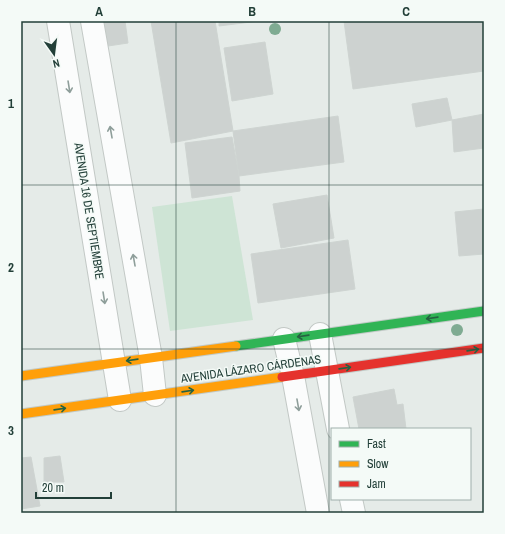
<svg xmlns="http://www.w3.org/2000/svg" width="505" height="534" font-family="'Archivo Narrow',sans-serif">
	<style>
		.green { fill: #cee4d5 }
		.building { fill: #cdd2d0; stroke: #ced4d1 }
		.lines { fill: none; stroke-linecap: round; stroke-linejoin: round }
		.street-casing { stroke: #c2c8c5; stroke-width: 24 }
		.fast-casing { stroke: #c1c9c6; stroke-width: 11 }
		.slow-casing { stroke: #c1c9c6; stroke-width: 11 }
		.jam-casing { stroke: #c1c9c6; stroke-width: 11 }
		.street { stroke: #fbfcfc; stroke-width: 22 }
		.fast { stroke: #30b455; stroke-width: 9 }
		.slow { stroke: #ff9f0a; stroke-width: 9 }
		.jam { stroke: #e5322d; stroke-width: 9 }
		.tree { fill: #7fab92 }
		.oneway { stroke: #8e9e9a }
		.oneway2 { stroke: #266241 }
		.grid { fill: none; stroke: #223f38; stroke-width: 1; stroke-opacity: 0.55 }
		.labels { text-anchor: middle; dominant-baseline: central; stroke-width: 3; stroke-linejoin: round; paint-order: stroke }
		.street-label { font-size: 12px; fill: #223f38; stroke: #f4faf7 }
		.neatline { fill: none; stroke: #223f38; stroke-width: 1.5 }
		.grid-label { font-size: 13px; text-anchor: middle; font-weight: bold; fill: #223f38 }
	</style>
	<rect width="100%" height="100%" fill="#e5ebe8"/>
	<path class="green" d="M232,196L253,320L170,331L152,207Z"/>
	<path class="building" d="M104,21H125L128,43L108,46Z
		M151,21H215L233,131L171,143Z
		M219,21H259L219,26Z
		M344,21H484V71L353,89Z
		M265,42L273,94L232,101L224,48Z
		M447,98L452,120L416,127L412,104Z
		M484,114V148L454,152L452,120Z
		M338,116L344,162L239,176L233,131Z
		M232,137L239,176L240,191L192,198L185,143Z
		M327,195L334,238L281,248L273,204Z
		M484,209V254L459,256L455,212Z
		M348,240L355,289L258,303L251,254Z
		M394,389L397,405L403,404L406,429H359L353,397Z
		M60,456L64,482H44V458Z
		M31,457L40,506L21,509V458Z"/>
	<g class="lines">
		<g class="street-casing">
			<path id="street" d="M58,21L120,400
				M92,21L151,358L155,395
				M320,334L338,429
				M284,339L293,376L318,513
				M351,499L354,513"/>
		</g>
		<g class="fast-casing">
			<path id="fast" d="M236,346L484,311"/>
		</g>
		<g class="slow-casing">
			<path id="slow" d="M21,376L236,346
				M21,414L282,377"/>
		</g>
		<g class="jam-casing">
			<path id="jam" d="M282,377L484,348"/>
		</g>
		<use href="#street" class="street"/>
		<use href="#fast" class="fast"/>
		<use href="#slow" class="slow"/>
		<use href="#jam" class="jam"/>
	</g>
	<g class="tree">
		<circle cx="275" cy="29" r="6"/>
		<circle cx="457" cy="330" r="6"/>
	</g>
	<defs><path id="oneway-shaft" d="M-6 0H5M1.5-3L5.5 0L1.5 3" fill="none" stroke-width="1.6" stroke-linecap="round" stroke-linejoin="round"/></defs>
	<g class="oneway">
		<use href="#oneway-shaft" transform="translate(69 87) rotate(81)"/>
		<use href="#oneway-shaft" transform="translate(111 132) rotate(-100)"/>
		<use href="#oneway-shaft" transform="translate(134 260) rotate(-100)"/>
		<use href="#oneway-shaft" transform="translate(104 298) rotate(81)"/>
		<use href="#oneway-shaft" transform="translate(298 405) rotate(80)"/>
	</g>
	<g class="oneway2">
		<use href="#oneway-shaft" transform="translate(432 318) rotate(172)"/>
		<use href="#oneway-shaft" transform="translate(303 336) rotate(172)"/>
		<use href="#oneway-shaft" transform="translate(473 350) rotate(-8)"/>
		<use href="#oneway-shaft" transform="translate(132 360) rotate(172)"/>
		<use href="#oneway-shaft" transform="translate(345 368) rotate(-8)"/>
		<use href="#oneway-shaft" transform="translate(188 391) rotate(-8)"/>
		<use href="#oneway-shaft" transform="translate(60 409) rotate(-8)"/>
	</g>
	<path class="grid" d="M176,21V513M329,21V513M21,185H484M21,349H484"/>
	<g class="labels">
		<g class="street-label">
			<text transform="translate(89 211) rotate(81)">AVENIDA 16 DE SEPTIEMBRE</text>
			<text transform="translate(251 369) rotate(-8)">AVENIDA LÁZARO CÁRDENAS</text>
		</g>
	</g>
	<rect width="505" height="534" fill="none" stroke="#f4faf7" stroke-width="44"/>
	<rect x="331" y="428" width="140" height="72" fill="#f4faf7" stroke="#a0afab"/>
	<rect x="339" y="441" width="20" height="6" fill="#30b455" stroke="#a0afab"/>
	<text x="367" y="448" font-size="12" fill="#223f38">Fast</text>
	<rect x="339" y="461" width="20" height="6" fill="#ff9f0a" stroke="#a0afab"/>
	<text x="367" y="468" font-size="12" fill="#223f38">Slow</text>
	<rect x="339" y="481" width="20" height="6" fill="#e5322d" stroke="#a0afab"/>
	<text x="367" y="488" font-size="12" fill="#223f38">Jam</text>
	<g transform="translate(54 54) rotate(166)" stroke="#f4faf7" stroke-width="3" paint-order="stroke">
	<path d="M0-3L7 15L0 10L-7 15Z" fill="#223f38"/>
	<text y="-6" font-size="11" font-weight="bold" text-anchor="middle" fill="#223f38">N</text>
	</g>
	<path d="M36 492v6h75v-6" fill="none" stroke="#223f38" stroke-width="2"/>
	<text x="42" y="492" font-size="12" fill="#223f38" stroke="#f4faf7" stroke-width="3" paint-order="stroke">20 m</text>
	<rect x="22" y="22" width="461" height="490" class="neatline"/>
	<g class="grid-label">
		<text x="99" y="16">A</text>
		<text x="252" y="16">B</text>
		<text x="406" y="16">C</text>
		<text x="11" y="108">1</text>
		<text x="11" y="272">2</text>
		<text x="11" y="435">3</text>
	</g>
</svg>
